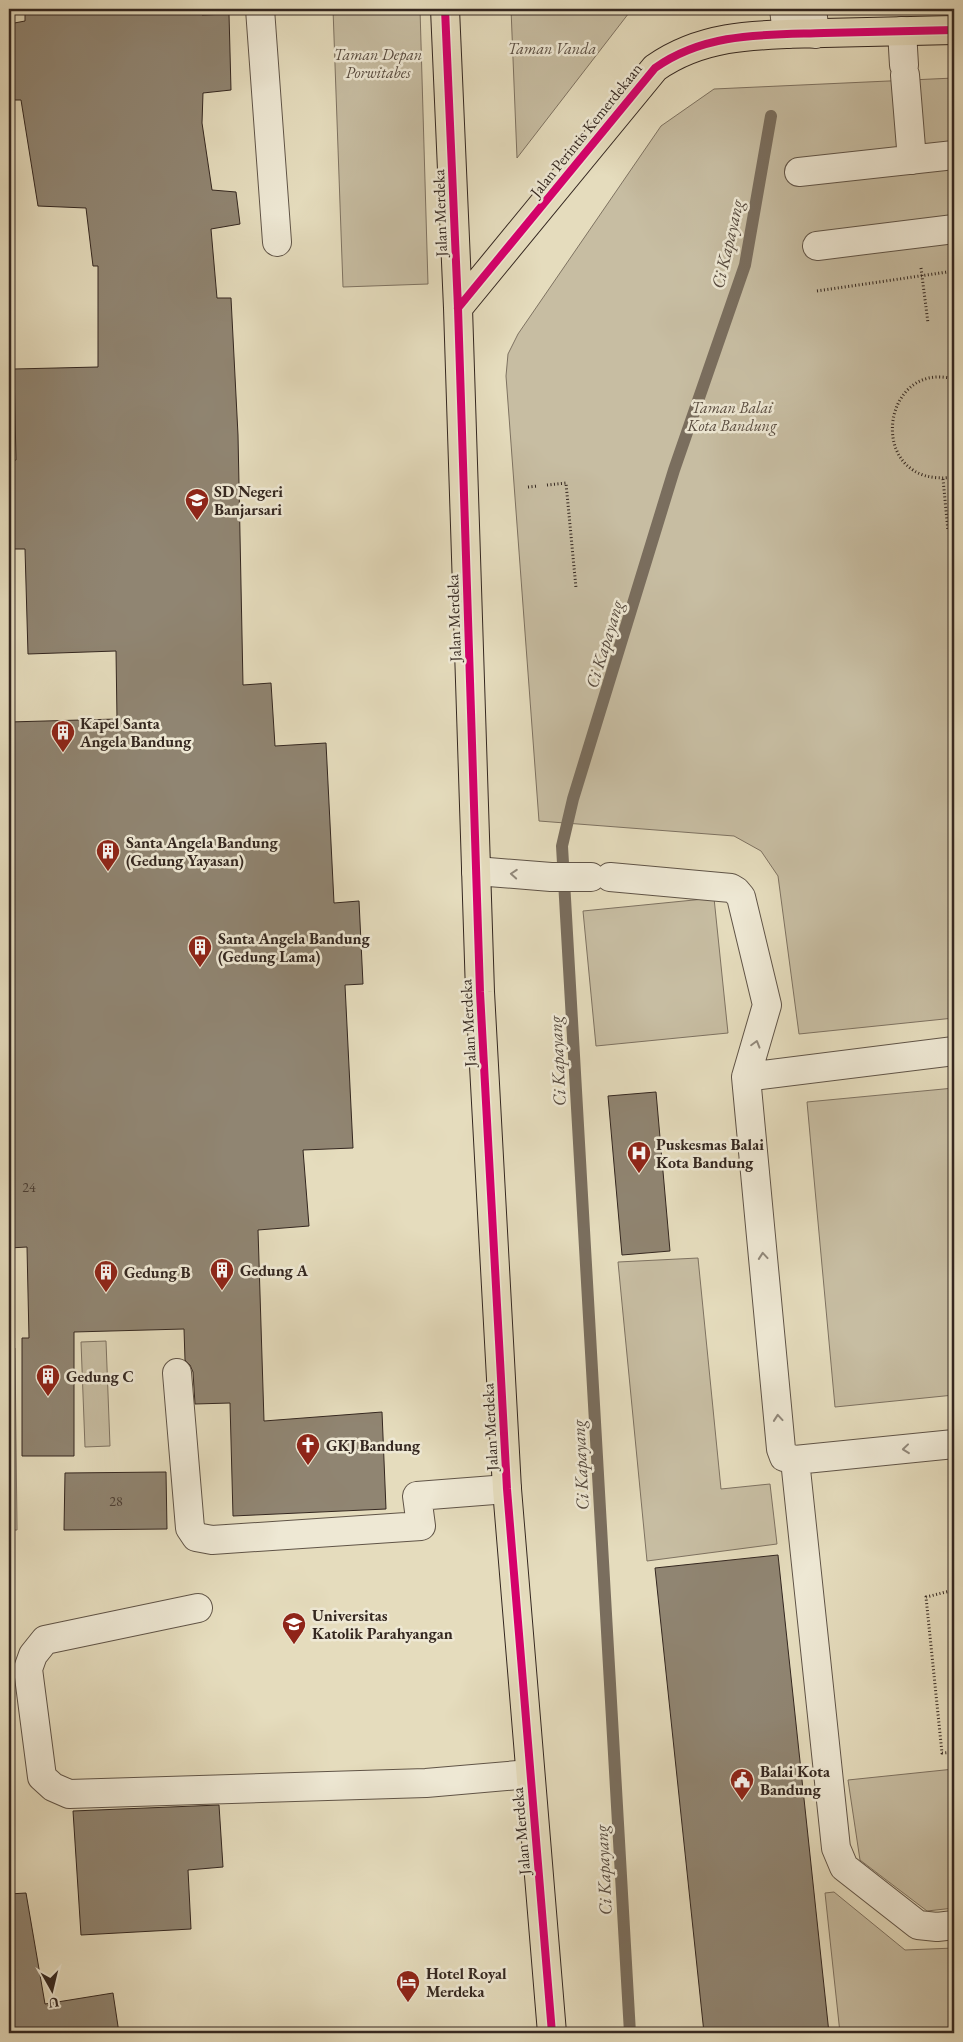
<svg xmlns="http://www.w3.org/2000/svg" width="963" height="2042" font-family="'EB Garamond',serif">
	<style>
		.green { fill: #c7bda2; stroke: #7e7261 }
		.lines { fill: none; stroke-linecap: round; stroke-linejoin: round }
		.stream { stroke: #7a6e5e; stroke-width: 12 }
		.building { fill: #908572; stroke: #342720 }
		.minor-casing { stroke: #605447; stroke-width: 30 }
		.major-casing { stroke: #342720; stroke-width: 30 }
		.path { stroke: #342720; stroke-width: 3; stroke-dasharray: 1 2.5; stroke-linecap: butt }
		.minor { stroke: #eee8d4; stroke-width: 28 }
		.major { stroke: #e5dcbd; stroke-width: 28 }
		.cycleway-casing { stroke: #eee8d4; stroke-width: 11 }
		.cycleway { stroke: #d6006c; stroke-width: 8 }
		.oneway { stroke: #91887a }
		.labels { text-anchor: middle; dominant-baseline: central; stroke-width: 5; stroke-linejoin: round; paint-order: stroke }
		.number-label { font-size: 14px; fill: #4b3e34 }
		.park-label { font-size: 16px; font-style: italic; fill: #594c40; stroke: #eee8d4 }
		.street-label { font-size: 16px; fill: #342720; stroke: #eee8d4 }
		.poi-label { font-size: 16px; font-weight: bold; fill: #342720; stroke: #eee8d4; text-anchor: start }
		.water-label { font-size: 18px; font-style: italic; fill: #574b3f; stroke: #eee8d4 }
	</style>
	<rect width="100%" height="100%" fill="#e5dcbd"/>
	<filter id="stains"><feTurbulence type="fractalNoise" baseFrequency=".004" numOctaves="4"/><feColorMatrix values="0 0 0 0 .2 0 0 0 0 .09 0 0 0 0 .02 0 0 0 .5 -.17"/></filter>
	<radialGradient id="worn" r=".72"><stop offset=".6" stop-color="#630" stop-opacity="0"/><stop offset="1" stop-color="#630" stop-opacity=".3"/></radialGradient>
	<path class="green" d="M333,9H420L428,284L343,287Z
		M511,9H632L517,158Z
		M954,78V1018L799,1034L778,876L761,851L734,836L539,821L506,376L508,354L518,334L661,126L714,89Z
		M714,898L728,1033L596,1046L583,911Z
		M954,1088V1395L835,1407L807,1102Z
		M698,1258L721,1489L770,1484L777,1544L647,1561L618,1262Z
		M106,1341L110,1446L85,1447L81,1342Z
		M9,1348H15L17,1530H9Z
		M954,1769V1908L927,1911L860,1860L848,1780Z
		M834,1892L905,1950L954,1948V2033H840L825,1893Z"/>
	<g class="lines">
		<path class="stream" d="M630,2033L562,846L573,799L674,470L745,265L771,116"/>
	</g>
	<path class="building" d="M25,9H201L202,15L229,14L231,90L203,93L202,123L212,190L236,192L240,224L211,229L217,298H231L238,435L243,685L271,683L275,746L326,743L334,903L359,901L363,984L345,985L353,1148L303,1150L309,1226L258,1230L264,1421L382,1412L386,1509L233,1516L230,1403L195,1404L193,1372L190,1365L185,1360L184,1329L74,1332V1456H22V1338H29L27,1247L9,1248V722L117,719L116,651L28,654L25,549H9V461L16,460L14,369L98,367V266H93L86,208L38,206L21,100H9V24L25,21Z
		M656,1092L670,1251L622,1255L608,1096Z
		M166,1472L167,1529L64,1530L65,1473Z
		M778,1555L829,2033H704L655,1568Z
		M219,1805L223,1867L188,1870L191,1929L81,1935L73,1811Z
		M26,1893L45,2004L113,1993L119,2033H9V1894Z"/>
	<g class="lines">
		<g class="minor-casing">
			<path id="minor" d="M260,9L277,242
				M784,9L787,34
				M812,9L815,34
				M902,31L904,65
				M905,75L912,160
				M799,172L954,155
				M817,246L954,229
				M476,871L551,877H591
				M610,877L731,888L736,891L741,897L767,1005L746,1077L781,1449L784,1457L795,1460L954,1444
				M746,1077L954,1051
				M177,1373L190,1528L196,1537L212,1540L421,1526L417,1496L507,1489
				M795,1460L836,1848L844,1867L918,1925L937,1927L954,1925
				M198,1608L45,1640L33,1655L28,1669L42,1777L53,1787L69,1794L426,1783L530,1774"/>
		</g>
		<g class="major-casing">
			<path id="major" d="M445,9L458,308L480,992L507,1489L552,2033
				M458,308L655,68C706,32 764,35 824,33C867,32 911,31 954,30"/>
		</g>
		<path class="path" d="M921,268L928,323
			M817,291L954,271
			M954,379C879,359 865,490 954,477
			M943,479L948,531
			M547,485L566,483L576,588
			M528,487L538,486
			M954,1590L926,1597L942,1753L954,1752"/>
		<use href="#minor" class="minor"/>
		<use href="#major" class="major"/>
		<g class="cycleway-casing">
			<path id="cycleway" d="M445,9L458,308L480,992L507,1489L552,2033
				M458,308L655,68C706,32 764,35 824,33C867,32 911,31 954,30"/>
		</g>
		<use href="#cycleway" class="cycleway"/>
	</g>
	<defs><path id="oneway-chevron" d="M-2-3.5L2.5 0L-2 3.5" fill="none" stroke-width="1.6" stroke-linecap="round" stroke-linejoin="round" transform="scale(1.25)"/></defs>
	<g class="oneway">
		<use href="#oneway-chevron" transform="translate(514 874) rotate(-176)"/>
		<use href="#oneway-chevron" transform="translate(756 1044) rotate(-74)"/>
		<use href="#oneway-chevron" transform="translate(763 1256) rotate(-95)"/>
		<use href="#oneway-chevron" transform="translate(778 1418) rotate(-95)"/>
		<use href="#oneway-chevron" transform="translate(906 1449) rotate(174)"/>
	</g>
	<defs>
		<g id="school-pin" transform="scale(1.25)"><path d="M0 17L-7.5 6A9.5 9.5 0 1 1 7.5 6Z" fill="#8f2418" stroke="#eee8d4"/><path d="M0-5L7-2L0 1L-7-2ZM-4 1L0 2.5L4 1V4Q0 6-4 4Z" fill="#fff"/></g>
		<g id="building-pin" transform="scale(1.25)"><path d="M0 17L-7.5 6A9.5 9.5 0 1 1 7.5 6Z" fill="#8f2418" stroke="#eee8d4"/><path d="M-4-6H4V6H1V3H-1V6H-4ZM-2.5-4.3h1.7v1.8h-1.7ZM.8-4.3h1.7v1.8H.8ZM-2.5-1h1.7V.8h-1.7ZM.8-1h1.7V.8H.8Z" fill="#fff"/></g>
		<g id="hospital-pin" transform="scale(1.25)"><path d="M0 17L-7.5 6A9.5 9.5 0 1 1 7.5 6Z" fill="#8f2418" stroke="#eee8d4"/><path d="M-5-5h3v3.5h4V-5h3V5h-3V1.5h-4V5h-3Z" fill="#fff"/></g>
		<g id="church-pin" transform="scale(1.25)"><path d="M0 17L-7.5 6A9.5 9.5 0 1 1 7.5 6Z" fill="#8f2418" stroke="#eee8d4"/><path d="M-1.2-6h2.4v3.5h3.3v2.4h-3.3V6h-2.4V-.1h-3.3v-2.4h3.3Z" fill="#fff"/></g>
		<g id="university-pin" transform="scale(1.25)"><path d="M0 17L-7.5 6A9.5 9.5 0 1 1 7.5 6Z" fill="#8f2418" stroke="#eee8d4"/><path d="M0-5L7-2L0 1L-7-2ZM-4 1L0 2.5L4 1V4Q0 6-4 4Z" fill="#fff"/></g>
		<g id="civic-pin" transform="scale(1.25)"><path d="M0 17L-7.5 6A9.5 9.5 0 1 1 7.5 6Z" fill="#8f2418" stroke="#eee8d4"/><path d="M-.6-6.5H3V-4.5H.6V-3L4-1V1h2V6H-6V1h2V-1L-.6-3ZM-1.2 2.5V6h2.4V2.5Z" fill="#fff"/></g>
		<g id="hotel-pin" transform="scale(1.25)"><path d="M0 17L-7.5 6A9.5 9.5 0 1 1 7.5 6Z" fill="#8f2418" stroke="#eee8d4"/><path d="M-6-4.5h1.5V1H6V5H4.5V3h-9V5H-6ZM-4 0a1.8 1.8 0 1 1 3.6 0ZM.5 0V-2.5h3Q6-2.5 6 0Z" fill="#fff"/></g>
	</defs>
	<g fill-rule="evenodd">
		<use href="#school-pin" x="197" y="500"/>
		<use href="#building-pin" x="63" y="732"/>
		<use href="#building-pin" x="108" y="851"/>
		<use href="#building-pin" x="200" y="947"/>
		<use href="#hospital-pin" x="639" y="1153"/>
		<use href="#building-pin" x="222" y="1270"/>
		<use href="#building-pin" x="106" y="1272"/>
		<use href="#building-pin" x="48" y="1376"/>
		<use href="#church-pin" x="308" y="1445"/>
		<use href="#university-pin" x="294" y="1624"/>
		<use href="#civic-pin" x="742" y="1780"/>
		<use href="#hotel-pin" x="408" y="1982"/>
	</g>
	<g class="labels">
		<g class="number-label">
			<text x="29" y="1187">24</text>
			<text x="116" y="1501">28</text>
		</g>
		<g class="park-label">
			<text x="552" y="48">Taman Vanda</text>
			<text x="378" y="54">Taman Depan<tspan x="378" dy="18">Porwitabes</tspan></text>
			<text x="732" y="407">Taman Balai<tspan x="732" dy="18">Kota Bandung</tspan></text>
		</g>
		<g class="street-label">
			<text transform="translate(586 130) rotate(-51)">Jalan Perintis Kemerdekaan</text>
			<text transform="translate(440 213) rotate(-92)">Jalan Merdeka</text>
			<text transform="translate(454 618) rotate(-92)">Jalan Merdeka</text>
			<text transform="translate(468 1023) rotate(-93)">Jalan Merdeka</text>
			<text transform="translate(490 1427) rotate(-93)">Jalan Merdeka</text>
			<text transform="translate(521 1831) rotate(-95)">Jalan Merdeka</text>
		</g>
		<g class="poi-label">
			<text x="214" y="491">SD Negeri<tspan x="214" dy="18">Banjarsari</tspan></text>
			<text x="80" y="723">Kapel Santa<tspan x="80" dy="18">Angela Bandung</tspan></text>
			<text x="126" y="842">Santa Angela Bandung<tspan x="126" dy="18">(Gedung Yayasan)</tspan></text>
			<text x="218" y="938">Santa Angela Bandung<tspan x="218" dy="18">(Gedung Lama)</tspan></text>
			<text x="656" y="1144">Puskesmas Balai<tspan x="656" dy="18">Kota Bandung</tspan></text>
			<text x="240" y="1270">Gedung A</text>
			<text x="124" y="1272">Gedung B</text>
			<text x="66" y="1376">Gedung C</text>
			<text x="326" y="1445">GKJ Bandung</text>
			<text x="312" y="1615">Universitas<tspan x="312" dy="18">Katolik Parahyangan</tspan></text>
			<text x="760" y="1771">Balai Kota<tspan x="760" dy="18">Bandung</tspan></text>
			<text x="426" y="1973">Hotel Royal<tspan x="426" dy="18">Merdeka</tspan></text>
		</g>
		<g class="water-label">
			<text transform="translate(727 244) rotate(-77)">Ci Kapayang</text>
			<text transform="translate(604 644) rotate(-73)">Ci Kapayang</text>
			<text transform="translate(557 1061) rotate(-93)">Ci Kapayang</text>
			<text transform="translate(580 1465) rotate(-93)">Ci Kapayang</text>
			<text transform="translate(603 1870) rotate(-93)">Ci Kapayang</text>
		</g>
	</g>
	<rect width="963" height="2042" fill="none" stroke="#e5dcbd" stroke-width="30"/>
	<rect x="10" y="10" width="943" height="2022" fill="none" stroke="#342720" stroke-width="2.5"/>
	<rect x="15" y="15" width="933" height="2012" fill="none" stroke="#342720"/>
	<g transform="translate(52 1990) rotate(172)" stroke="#eee8d4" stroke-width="4" paint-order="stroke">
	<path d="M0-4L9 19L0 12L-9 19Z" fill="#342720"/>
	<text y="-8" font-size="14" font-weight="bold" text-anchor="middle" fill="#342720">U</text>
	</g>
	<rect width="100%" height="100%" filter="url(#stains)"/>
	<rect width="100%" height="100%" fill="url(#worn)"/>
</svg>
